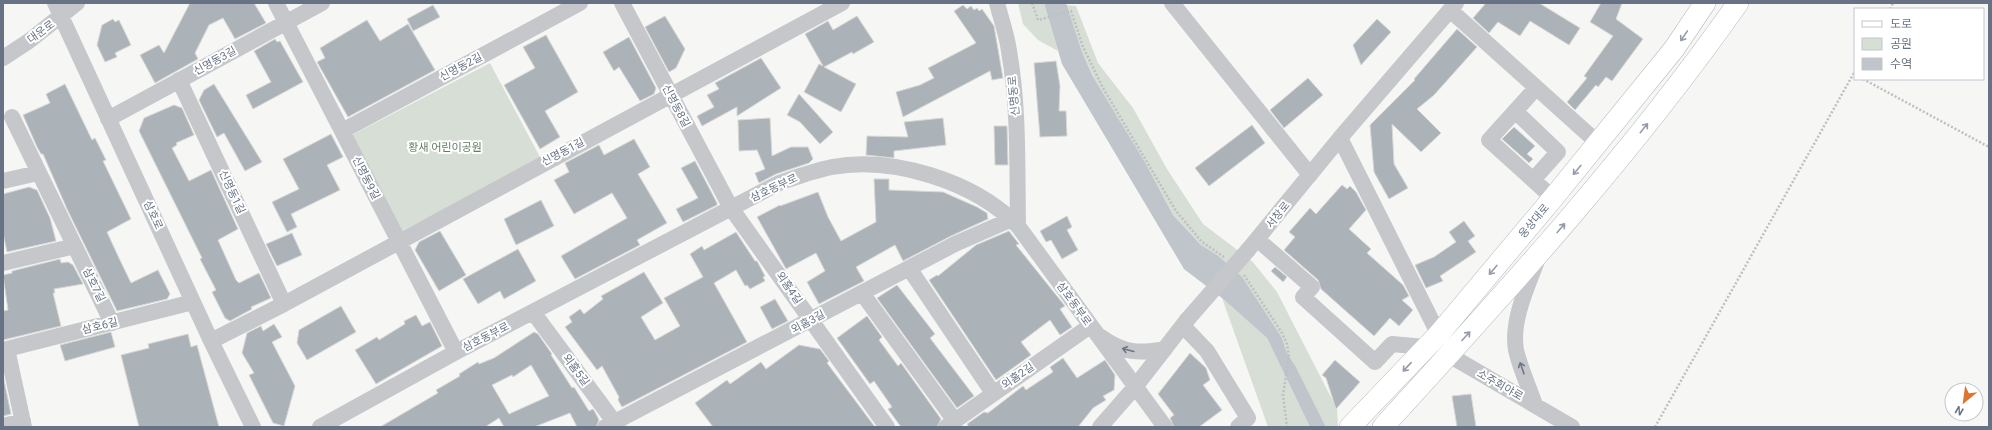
<svg xmlns="http://www.w3.org/2000/svg" width="1992" height="430" font-family="Roboto,'Noto Sans KR',sans-serif">
	<style>
		.green { fill: #d7ded5 }
		.water { fill: #bfc5cb }
		.building { fill: #abb2b8; stroke: #d8d8d6; fill-rule: evenodd }
		.lines { fill: none; stroke-linecap: round; stroke-linejoin: round }
		.major-casing { stroke: #b8babf; stroke-width: 22 }
		.path { stroke: #bebfc2; stroke-width: 2.5; stroke-dasharray: 2 2; stroke-linecap: butt }
		.minor { stroke: #c5c7cb; stroke-width: 16 }
		.major { stroke: #fff; stroke-width: 21 }
		.minor-bridge { stroke: #c5c7cb; stroke-width: 16 }
		.oneway { stroke: #959ca9 }
		.oneway2 { stroke: #6c7688 }
		.labels { text-anchor: middle; dominant-baseline: central; stroke-width: 4; stroke-linejoin: round; paint-order: stroke }
		.street-label { font-size: 11px; fill: #677284; stroke: #fff }
		.park-label { font-size: 11px; fill: #667b66; stroke: #fff }
	</style>
	<rect width="100%" height="100%" fill="#f6f7f4"/>
	<path class="green" d="M1018,3H1044L1058,51L1038,40L1023,24Z
		M1066,5L1076,6L1098,63L1133,108L1167,169L1203,224L1252,261L1277,292L1337,409L1338,427H1326L1296,367L1287,353L1282,338L1217,255L1201,245L1173,215L1146,164L1092,75L1082,52Z
		M490,63L541,159L400,232L350,136Z
		M1222,298L1267,338L1310,427H1268Z"/>
	<path class="water" d="M1044,3H1066L1082,52L1092,75L1146,164L1173,215L1201,245L1217,255L1242,277L1282,338L1287,353L1296,367L1326,427H1310L1267,338L1222,298L1184,269L1062,64Z"/>
	<path class="building" d="M190,3H254L266,23L235,39L223,18L209,25L195,53L198,59L155,83L140,55L159,45L164,53Z
		M1486,3H1539L1580,28L1569,45L1530,21L1520,36L1498,22L1489,33L1473,18Z
		M1601,3H1622L1616,19L1643,39L1612,81L1606,77L1598,87L1596,85L1575,110L1567,102L1587,78L1584,76L1613,36L1590,22Z
		M433,5L440,17L413,31L407,19Z
		M963,5L967,9L971,6L974,10L977,8L979,11L982,9L994,26L1003,78L992,80L990,71L903,117L896,92L920,85L934,78L928,68L976,43L954,11Z
		M665,16L685,49L676,68L669,72L645,27Z
		M857,16L874,42L853,54L852,52L824,67L856,84L841,112L804,92L819,64L823,66L805,34L828,21L833,30Z
		M113,19L115,22L119,20L131,45L115,53L117,57L105,62L97,45L102,25Z
		M1377,19L1391,32L1361,65L1353,45Z
		M367,20L380,41L408,24L435,70L348,117L317,62L325,58L320,48Z
		M1457,29L1477,47L1434,95L1417,109L1441,133L1421,152L1392,124L1394,164L1408,188L1389,199L1374,172L1370,125L1415,80L1414,79Z
		M546,35L578,92L545,111L560,137L540,149L504,85L535,68L523,47Z
		M629,37L656,88L654,94L640,101L619,67L614,71L603,52Z
		M275,39L277,42L280,41L303,82L253,109L246,95L271,82L254,51Z
		M761,58L781,88L737,116V107L702,126L697,116L714,107L707,95L719,89L715,83Z
		M1056,61L1060,86L1059,111H1066L1067,136L1040,137L1034,63Z
		M1308,78L1323,95L1284,128L1270,110Z
		M65,84L92,140L95,138L106,160L103,161L131,219L107,232L118,256L131,283L158,270L170,294L167,299L117,311L67,209L43,154H41L37,147L23,115L50,103L46,94Z
		M214,84L262,162L245,171L224,133L217,137L199,100L204,90Z
		M799,94L833,132L820,144L800,122L787,115Z
		M174,105L182,108L194,135L176,143L177,145L172,148L189,181L211,170L238,229L218,240L236,280L239,283L259,273L271,298L251,307L252,309L230,321L225,318L212,292L216,290L200,259L202,258L139,131L144,118Z
		M770,118L772,156L791,147H808L813,159L809,163L776,174L759,183L755,173L765,169L757,150L739,151L738,120Z
		M943,118L946,145L894,151V158L866,155L867,136L908,137L904,122Z
		M1252,125L1265,143L1209,186L1195,168Z
		M994,126H1007L1008,165H995Z
		M1514,127L1535,146L1527,154L1533,159L1529,163L1502,139Z
		M331,134L343,157L327,165L340,190L291,214L297,227L287,232L272,202L299,189L283,159Z
		M634,139L650,167L638,174L667,223L637,240L640,245L575,279L561,256L627,218L612,193L574,214L554,180L569,172L565,163L599,145L604,155Z
		M695,161L717,203V205L683,222L676,209L698,198L681,168Z
		M874,179H889V190L943,192L977,207L987,213L988,219L951,236L903,261L895,245L856,267L864,281L819,304L807,282L825,271L816,253L786,269L757,217L780,205V206L818,192L828,217L841,241L876,222Z
		M1342,185L1347,189L1350,186L1356,192L1366,210L1349,229L1371,249L1367,253L1403,285L1409,296L1402,300L1413,310L1399,326L1390,318L1374,336L1321,289L1318,280L1284,250L1295,237L1289,232L1310,208L1316,214Z
		M29,187L37,190L50,218L56,241L7,252L3,233V194Z
		M541,200L554,226L516,245L504,219Z
		M1067,216L1072,227L1067,230L1078,250L1062,259L1051,240L1046,242L1040,231Z
		M1464,221L1475,236L1468,241L1476,252L1440,276L1443,281L1426,288L1415,265L1434,257L1456,242L1449,232Z
		M440,231L466,275L439,291L415,250L419,242Z
		M1009,231L1019,244L1016,245L1065,306L1060,309L1072,327L1060,335L1050,320L1021,342L1031,355L996,380L929,280L937,275L938,276L976,245Z
		M736,232L755,261H757L765,276L763,277L765,281L750,289L747,285L745,286L736,270L714,283L747,342L622,407L618,400L619,397L602,366L597,370L565,327L572,322L569,317L580,309L584,314L603,299L601,296L644,272L663,303L641,317L655,340L680,326L664,298L703,277L690,254L702,246L704,250Z
		M292,233L302,255L277,266L266,244Z
		M518,249L536,281L504,299L500,291L478,304L463,279Z
		M60,259L61,263L68,262L73,265L83,284L54,289L55,293H53L61,326L3,340V311L8,310L3,275L12,273V271Z
		M1275,267L1287,277L1283,282L1271,271Z
		M897,285L935,334L930,338L974,396L957,408L877,298Z
		M775,299L788,321L772,329L760,307Z
		M341,306L356,332L307,360L297,343L299,330Z
		M416,315L422,326L430,322L442,346L376,384L355,350L377,337L379,340L405,324L404,321Z
		M867,316L882,337L879,340L898,366L901,363L941,419L937,427H901L888,409L892,407L874,381L870,384L837,338Z
		M274,324L282,337L272,342L295,386L284,426L273,423L249,375L254,373L242,353L247,333L261,326L263,331Z
		M111,332L115,347L65,361L60,345Z
		M534,332L538,334L552,354L551,355L572,388L574,387L589,411L593,409L595,412L599,420L596,427H577L570,413L534,427H504L499,418L485,427H380L438,393L436,390L460,376L459,374L478,362L479,364L494,358ZM531,365L549,396L509,414L492,385L512,375L513,377Z
		M188,334L191,347L197,345L219,427H139L121,355L149,348L148,344Z
		M799,345L820,349L829,361L827,363L875,427H713L695,403L727,380L730,384L761,362L766,369Z
		M1190,353L1206,368L1210,380L1203,385L1222,410L1199,427H1174L1170,418L1174,415L1158,394Z
		M1063,358L1077,378L1105,360L1115,375L1114,390L1103,396L1106,400L1093,408L1078,427H969L967,424L984,412L988,413L1023,386L1026,390L1053,372L1050,367Z
		M1335,360L1360,382L1336,409L1326,378L1322,375Z
		M3,375L11,414L3,416Z
		M1471,394L1476,427H1457L1452,396Z"/>
	<g class="lines">
		<g class="major-casing">
			<path id="major" d="M1350,427L1439,334L1553,198L1674,49L1705,3
				M1383,427C1507,291 1632,154 1738,3"/>
		</g>
		<path class="path" d="M1032,3L1038,20L1071,11L1083,47L1103,88L1176,211L1202,242L1224,257
			M1890,9L1893,3
			M1863,79L1989,147
			M1244,275L1282,333L1287,344L1289,356L1283,395L1287,427
			M1655,427L1855,71"/>
		<path class="minor" d="M55,3L211,341L253,427
			M276,3L456,352
			M622,3L731,208L887,427
			M997,3C1001,19 1007,35 1009,51C1019,108 1017,167 1018,226
			M1172,3L1310,175
			M1450,10L1599,144
			M3,58L29,41L77,3
			M179,80L284,304
			M1536,88L1489,140L1553,198
			M1515,111L1558,152L1533,180
			M12,117L112,323
			M108,119L322,3
			M342,131L580,3
			M1340,138L1449,355L1572,427
			M3,181L38,173
			M1257,239L1312,287L1303,297L1375,362L1392,344L1425,347
			M1248,250L1340,138L1456,3
			M3,263L75,246
			M909,268L993,393
			M862,293L955,421
			M533,312L618,427
			M1183,326L1207,351L1248,418L1238,427
			M1101,337C1124,353 1138,354 1165,349
			M211,341L284,304L842,3
			M7,349L24,427
			M3,350L193,302
			M1535,405C1529,387 1520,368 1516,350C1511,321 1527,287 1537,261
			M3,426L23,421
			M320,427L456,352L779,183C796,177 813,171 832,167C893,156 974,181 1018,226L1165,427
			M605,427L955,244L1012,219
			M946,427L1090,326
			M1100,427L1135,387L1187,320"/>
		<use href="#major" class="major"/>
		<path class="minor-bridge" d="M1187,320L1248,250"/>
	</g>
	<defs><path id="oneway-shaft" d="M-6 0H5M1.5-3L5.5 0L1.5 3" fill="none" stroke-width="1.6" stroke-linecap="round" stroke-linejoin="round"/></defs>
	<g class="oneway">
		<use href="#oneway-shaft" transform="translate(1684 36) rotate(124)"/>
		<use href="#oneway-shaft" transform="translate(1644 128) rotate(-51)"/>
		<use href="#oneway-shaft" transform="translate(1577 170) rotate(130)"/>
		<use href="#oneway-shaft" transform="translate(1561 228) rotate(-50)"/>
		<use href="#oneway-shaft" transform="translate(1493 270) rotate(130)"/>
		<use href="#oneway-shaft" transform="translate(1466 336) rotate(-48)"/>
		<use href="#oneway-shaft" transform="translate(1407 367) rotate(133)"/>
	</g>
	<g class="oneway2">
		<use href="#oneway-shaft" transform="translate(1128 350) rotate(-165)"/>
		<use href="#oneway-shaft" transform="translate(1522 368) rotate(-109)"/>
	</g>
	<g class="labels">
		<g class="street-label">
			<text transform="translate(41 32) rotate(-36)">대운로</text>
			<text transform="translate(215 61) rotate(-29)">신명동3길</text>
			<text transform="translate(461 67) rotate(-28)">신명동2길</text>
			<text transform="translate(1014 96) rotate(-95)">신명동로</text>
			<text transform="translate(676 106) rotate(62)">신명동8길</text>
			<text transform="translate(563 152) rotate(-28)">신명동1길</text>
			<text transform="translate(366 178) rotate(63)">신명동9길</text>
			<text transform="translate(774 188) rotate(-25)">삼호동부로</text>
			<text transform="translate(232 192) rotate(65)">신명동1길</text>
			<text transform="translate(153 215) rotate(65)">삼호로</text>
			<text transform="translate(1278 215) rotate(-51)">서창로</text>
			<text transform="translate(1534 221) rotate(-50)">웅상대로</text>
			<text transform="translate(94 285) rotate(64)">삼호7길</text>
			<text transform="translate(789 288) rotate(55)">외홈4길</text>
			<text transform="translate(1074 304) rotate(54)">삼호동부로</text>
			<text transform="translate(808 322) rotate(-28)">외홈3길</text>
			<text transform="translate(100 326) rotate(-14)">삼호6길</text>
			<text transform="translate(486 337) rotate(-27)">삼호동부로</text>
			<text transform="translate(576 370) rotate(53)">외홈5길</text>
			<text transform="translate(1018 376) rotate(-35)">외홈2길</text>
			<text transform="translate(1500 385) rotate(30)">소주회야로</text>
		</g>
		<g class="park-label">
			<text x="445" y="147">황새 어린이공원</text>
		</g>
	</g>
	<rect width="1992" height="430" fill="none" stroke="#677284" stroke-width="8"/>
	<rect x="1854" y="8" width="130" height="72" fill="#ffffff" stroke="#c2c7ce"/>
	<rect x="1862" y="21" width="20" height="6" fill="#ffffff" stroke="#c2c7ce"/>
	<text x="1890" y="28" font-size="12" fill="#677284">도로</text>
	<rect x="1862" y="38" width="20" height="12" fill="#d7ded5" stroke="#c2c7ce"/>
	<text x="1890" y="48" font-size="12" fill="#677284">공원</text>
	<rect x="1862" y="58" width="20" height="12" fill="#bfc5cb" stroke="#c2c7ce"/>
	<text x="1890" y="68" font-size="12" fill="#677284">수역</text>
	<g transform="translate(1964 402) rotate(209)"><circle r="19" fill="#ffffff" stroke="#c2c7ce"/>
	<path d="M0-3L7 15L0 10L-7 15Z" fill="#db7630"/>
	<text y="-6" font-size="11" font-weight="bold" text-anchor="middle" fill="#677284">N</text>
	</g>
</svg>
